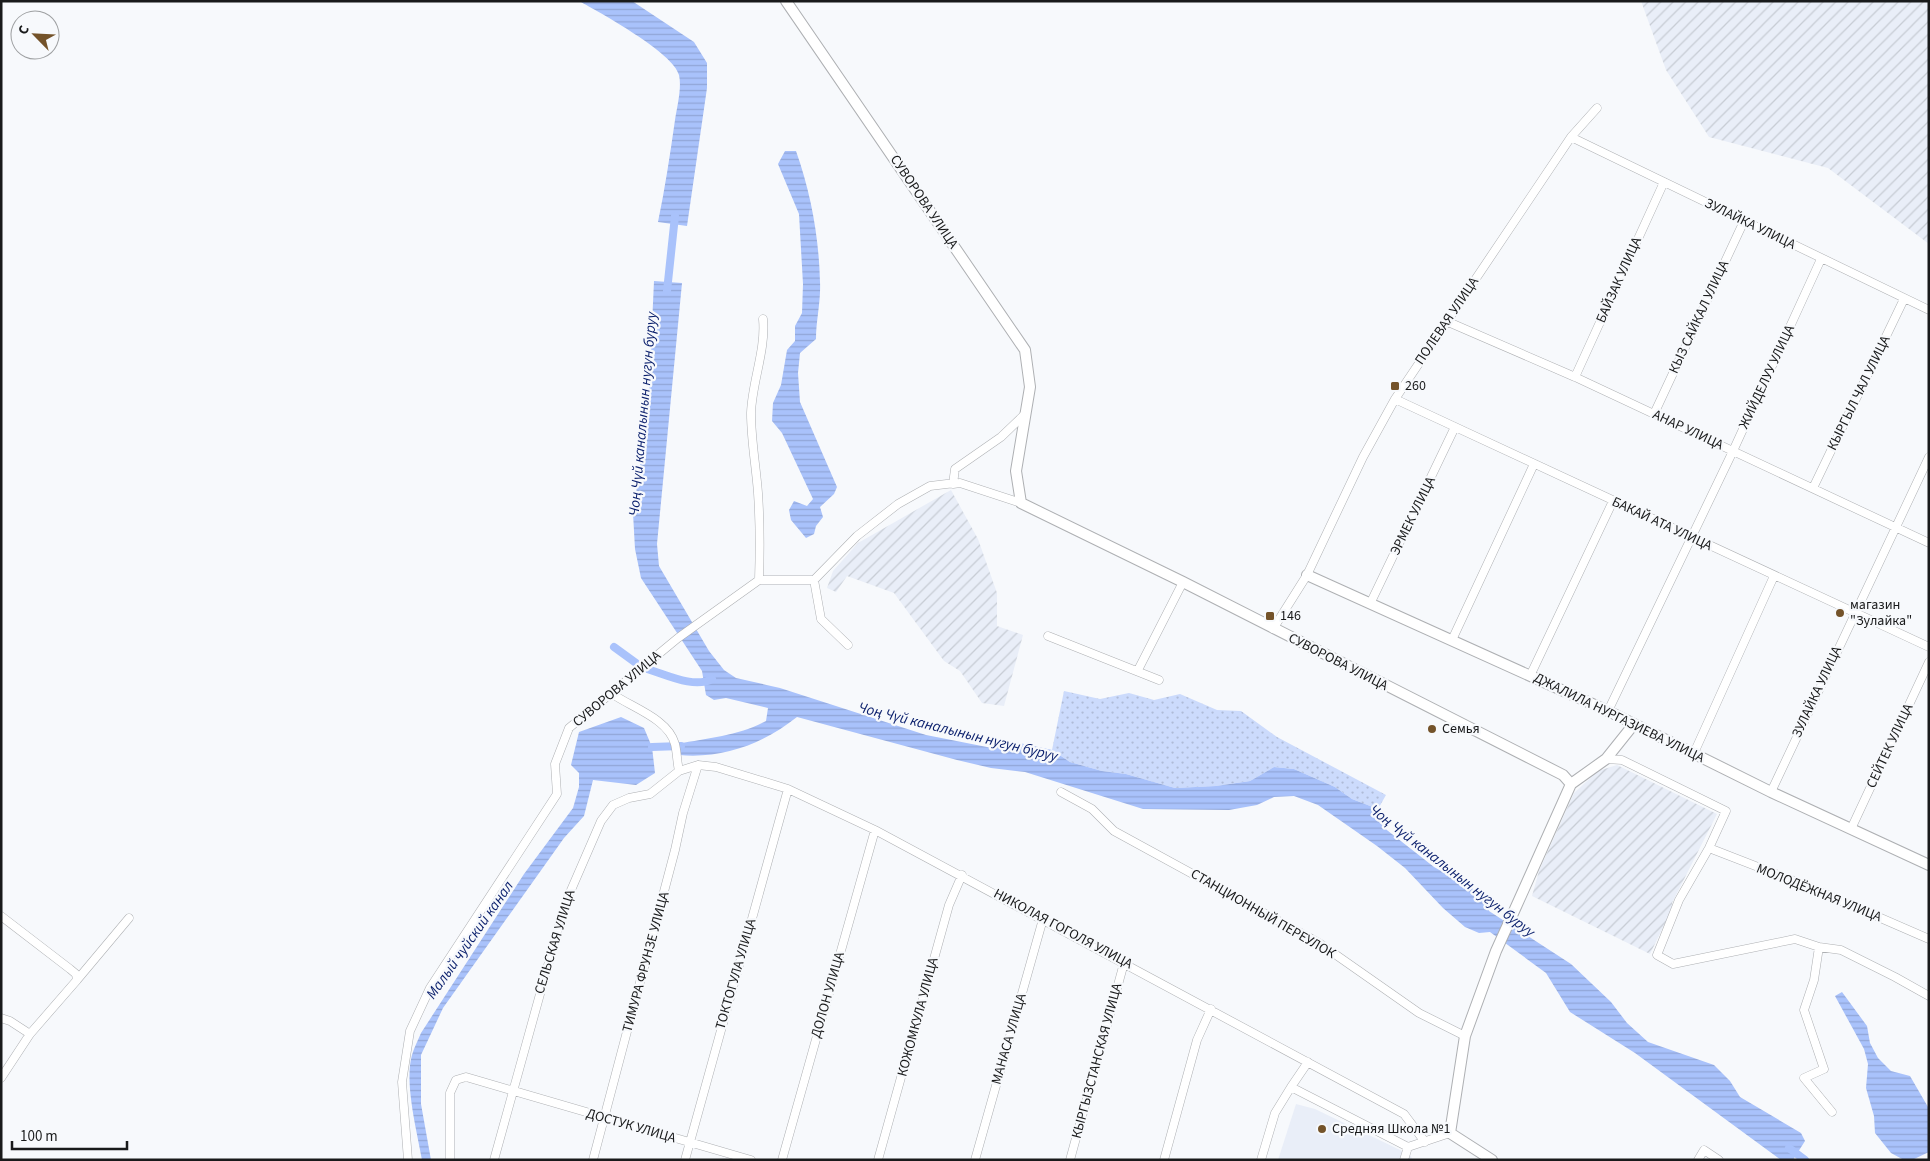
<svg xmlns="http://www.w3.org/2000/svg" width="1930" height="1161" font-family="'Source Sans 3',sans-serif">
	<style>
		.built { fill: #e9eef8 }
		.industrial { fill: url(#industrial-furrows) }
		.grass { fill: url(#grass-dots) }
		.water { fill: url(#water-rules) }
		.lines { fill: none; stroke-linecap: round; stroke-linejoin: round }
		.canal { stroke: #a9c2fb; stroke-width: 8 }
		.minor-casing { stroke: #aeb0b3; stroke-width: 9 }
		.tertiary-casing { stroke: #aeb0b3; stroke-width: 12 }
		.minor { stroke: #fff; stroke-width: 8 }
		.tertiary { stroke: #fff; stroke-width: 10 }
		.poi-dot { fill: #74532a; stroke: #f7f9fc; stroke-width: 2 }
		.labels { text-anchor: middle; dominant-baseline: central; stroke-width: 4.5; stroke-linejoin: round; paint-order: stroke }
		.street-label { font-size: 14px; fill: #191a1b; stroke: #f7f9fc }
		.poi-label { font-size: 14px; fill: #191a1b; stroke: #f7f9fc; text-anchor: start }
		.water-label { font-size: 15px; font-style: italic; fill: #0a1f6c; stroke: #f7f9fc }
	</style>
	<defs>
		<pattern id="industrial-furrows" width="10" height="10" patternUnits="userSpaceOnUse" patternTransform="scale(1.25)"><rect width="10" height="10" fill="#e9eef8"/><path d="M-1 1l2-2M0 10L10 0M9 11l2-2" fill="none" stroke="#c7ccd4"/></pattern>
		<pattern id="grass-dots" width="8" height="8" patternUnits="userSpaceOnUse" patternTransform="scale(1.25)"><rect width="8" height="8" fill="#ccdbfc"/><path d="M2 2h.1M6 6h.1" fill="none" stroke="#afbbd7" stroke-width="1.8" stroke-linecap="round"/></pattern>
		<pattern id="water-rules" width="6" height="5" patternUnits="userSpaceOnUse" patternTransform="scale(1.25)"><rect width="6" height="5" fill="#a9c2fb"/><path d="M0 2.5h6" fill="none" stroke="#91a6d7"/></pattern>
	</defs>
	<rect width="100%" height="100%" fill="#f7f9fc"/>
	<path class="built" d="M1296,1104L1315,1109L1398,1149L1411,1156L1412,1160H1278Z"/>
	<path class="industrial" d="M1641,1H1929V244L1828,168L1709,137L1666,70Z
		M951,490L978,539L997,593V626L1023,635L1004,706L982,703L960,671L944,661L894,593L847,576L836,592L827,588L833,571L858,543Z
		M1617,765L1717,814L1672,903L1673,907L1650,954L1532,896L1539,871L1574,793L1598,771Z"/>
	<path class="grass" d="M1064,691L1100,699L1129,693L1154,700L1180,694L1217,710L1241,711L1277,737L1386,795L1378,809L1352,799L1335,787L1294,769L1274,767L1250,781L1216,786L1175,788L1126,774L1102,771L1070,762L1052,750Z"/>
	<path class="water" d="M579,1H632L694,42L707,63V88L687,226L658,222C665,188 670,155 675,120C677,107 682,88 679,75C674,53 599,12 579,1Z
		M785,151H796C811,193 819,238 820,282C821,301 816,320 816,339L800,353L798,373L800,402L837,487L834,494L820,507L823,517L816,526L814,534L806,538L791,520L789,510L794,501L807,506L813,499L782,433L772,421L773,403L781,385L787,350L795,341V326L802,313L803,284L799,214L778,164Z
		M654,281L682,283L657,544L659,566L709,651L724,670L736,678L780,688L926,735L992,748L1005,740L1052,750L1070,762L1102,771L1126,774L1175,788L1216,786L1250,781L1274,767L1294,769L1335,787L1352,799L1378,809L1383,827L1434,867L1484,895L1489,911L1571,964L1611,1002L1627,1023L1648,1042L1714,1065L1730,1081L1740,1097L1801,1133L1805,1141L1793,1160H1781L1635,1053L1570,1012L1546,973L1490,932L1479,933L1465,927L1443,908L1405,868L1377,846L1318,805L1294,796L1274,797L1257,805L1229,810L1143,809L1025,772L991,768L957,760L797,717C763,744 723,759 679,755L678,744C708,738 739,736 766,721L768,708L726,698L714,700L706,695L702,671L641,578L635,549L633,513L648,412Z
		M621,717L644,728L652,747L655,773L636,785L593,780L584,816L564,838L443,1008L421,1055V1104L431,1160H422C417,1131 404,1083 412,1055C414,1048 418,1040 421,1033L524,874L573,808L579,787V773L571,765L579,732Z
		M1842,992L1867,1026L1870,1043L1878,1058L1891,1071L1910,1076L1928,1107L1929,1152L1912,1160H1904L1891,1153L1875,1133L1874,1116L1866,1088L1868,1064L1864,1049L1835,996Z"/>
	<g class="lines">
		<path class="canal" d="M667,291L675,216
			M614,647L636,663
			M647,669C665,674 694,689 712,679
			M652,747L681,746
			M1789,1148L1805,1160"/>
		<g class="minor-casing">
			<path id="minor" d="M1571,137L1929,310
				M1446,321L1575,377L1929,543
				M1575,377L1664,182
				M1395,399L1929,647
				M1654,414L1744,221
				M1813,488L1904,299
				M1021,503L960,483L953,484L955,469L1001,437L1025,414
				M759,580C760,551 760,522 758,493C756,466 751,440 751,413C752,382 766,350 763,319
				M814,580L821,619L848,645
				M1370,604L1455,427
				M1273,629L1307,575L1363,457L1395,399L1571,137L1597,108
				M1048,636L1159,680
				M1452,640L1534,464
				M1138,670L1183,582
				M1530,676L1613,501
				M611,693C630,707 668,718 675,744C677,752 677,762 679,771
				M1608,711L1733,451L1821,259
				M1694,753L1774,576
				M1606,759L1622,760L1726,811L1709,848L1679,900L1657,955L1673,964L1795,939L1819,947L1841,950L1895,977L1929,996
				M1061,792L1092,809L1114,831L1319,943L1419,1013L1465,1036
				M1771,792L1929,457
				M1851,829L1929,662
				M1709,848L1807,886L1929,939
				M1,916L70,969L76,974L77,980L129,918
				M1819,947L1814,980L1804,1010L1824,1069L1804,1078L1832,1112
				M1,1018L10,1021L30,1034L1,1078
				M30,1034L77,980
				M1291,1087L1308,1062
				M408,1160L402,1082L410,1031L430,988L557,794L555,764L569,728L678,638L759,580H814L857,536L898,504L930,486L955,483
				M450,1160V1093L456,1080L466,1077L751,1160
				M494,1160L565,904L601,821L613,805L629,798L650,794L679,771L698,765L716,767L788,789L875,830L1404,1114L1425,1142
				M593,1160L675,850L683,813L698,765
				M685,1160L788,789
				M782,1160L875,830
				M878,1160L949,905L962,875
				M975,1160L1043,919
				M1070,1160L1124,963
				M1164,1160L1197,1040L1211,1009
				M1261,1160L1275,1113L1291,1087L1408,1147L1450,1133
				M1404,1160L1408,1147
				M1698,1160L1704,1150L1719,1160"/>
		</g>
		<g class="tertiary-casing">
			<path id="tertiary" d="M786,1L1025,350L1030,387L1016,471L1021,503L1183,582L1563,775L1571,784
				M1307,575L1608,711L1771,792L1929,865
				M1492,1160L1450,1133L1465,1036L1496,951L1515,909L1571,784L1606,759L1634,724"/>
		</g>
		<use href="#minor" class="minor"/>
		<use href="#tertiary" class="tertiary"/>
	</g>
	<g class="poi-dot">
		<rect x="1390" y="381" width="10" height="10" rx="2.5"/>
		<circle cx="1840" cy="613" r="5"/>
		<rect x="1265" y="611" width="10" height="10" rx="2.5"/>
		<circle cx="1432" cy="729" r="5"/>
		<circle cx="1322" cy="1129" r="5"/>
	</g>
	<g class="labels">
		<g class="street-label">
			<text transform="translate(924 202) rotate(56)">СУВОРОВА УЛИЦА</text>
			<text transform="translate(1750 224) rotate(26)">ЗУЛАЙКА УЛИЦА</text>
			<text transform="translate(1619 280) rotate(-66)">БАЙЗАК УЛИЦА</text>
			<text transform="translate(1699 317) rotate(-65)">КЫЗ САЙКАЛ УЛИЦА</text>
			<text transform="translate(1447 321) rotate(-56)">ПОЛЕВАЯ УЛИЦА</text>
			<text transform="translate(1767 377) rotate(-65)">ЖИЙДЕЛУУ УЛИЦА</text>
			<text transform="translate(1859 393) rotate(-64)">КЫРГЫЛ ЧАЛ УЛИЦА</text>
			<text transform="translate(1688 430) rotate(25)">АНАР УЛИЦА</text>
			<text transform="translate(1413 516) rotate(-64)">ЭРМЕК УЛИЦА</text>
			<text transform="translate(1662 524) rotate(25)">БАКАЙ АТА УЛИЦА</text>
			<text transform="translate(1338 662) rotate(27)">СУВОРОВА УЛИЦА</text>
			<text transform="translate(617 689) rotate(-40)">СУВОРОВА УЛИЦА</text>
			<text transform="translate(1817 692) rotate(-65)">ЗУЛАЙКА УЛИЦА</text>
			<text transform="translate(1619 718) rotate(26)">ДЖАЛИЛА НУРГАЗИЕВА УЛИЦА</text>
			<text transform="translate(1890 746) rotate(-65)">СЕЙТЕК УЛИЦА</text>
			<text transform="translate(1819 893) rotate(22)">МОЛОДЁЖНАЯ УЛИЦА</text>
			<text transform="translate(1263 914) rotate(30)">СТАНЦИОННЫЙ ПЕРЕУЛОК</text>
			<text transform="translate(1063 929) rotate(28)">НИКОЛАЯ ГОГОЛЯ УЛИЦА</text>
			<text transform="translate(555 942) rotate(-73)">СЕЛЬСКАЯ УЛИЦА</text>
			<text transform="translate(646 962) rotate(-75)">ТИМУРА ФРУНЗЕ УЛИЦА</text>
			<text transform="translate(736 974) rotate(-74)">ТОКТОГУЛА УЛИЦА</text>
			<text transform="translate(828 995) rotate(-74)">ДОЛОН УЛИЦА</text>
			<text transform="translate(918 1017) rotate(-75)">КОЖОМКУЛА УЛИЦА</text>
			<text transform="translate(1009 1039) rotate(-74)">МАНАСА УЛИЦА</text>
			<text transform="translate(1097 1061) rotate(-75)">КЫРГЫЗСТАНСКАЯ УЛИЦА</text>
			<text transform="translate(631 1126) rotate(16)">ДОСТУК УЛИЦА</text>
		</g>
		<g class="poi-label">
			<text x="1405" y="386">260</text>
			<text x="1850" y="605">магазин<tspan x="1850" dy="16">"Зулайка"</tspan></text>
			<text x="1280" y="616">146</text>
			<text x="1442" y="729">Семья</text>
			<text x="1332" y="1129">Средняя Школа №1</text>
		</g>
		<g class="water-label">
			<text transform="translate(643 414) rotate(-85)">Чоң Чүй каналынын нугун буруу</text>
			<text transform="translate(958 732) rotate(14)">Чоң Чүй каналынын нугун буруу</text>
			<text transform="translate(1452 871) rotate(38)">Чоң Чүй каналынын нугун буруу</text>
			<text transform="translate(470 940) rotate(-55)">Малый чуйский канал</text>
		</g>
	</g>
	<rect width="1930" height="1161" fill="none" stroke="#191a1b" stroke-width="5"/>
	<g transform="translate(35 35) rotate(294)"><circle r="24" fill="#f7f9fc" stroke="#9ea0a2"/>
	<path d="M0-4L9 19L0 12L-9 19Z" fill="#74532a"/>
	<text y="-8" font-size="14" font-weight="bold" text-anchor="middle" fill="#191a1b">С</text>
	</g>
	<path d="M12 1141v8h115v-8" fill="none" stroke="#191a1b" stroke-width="2.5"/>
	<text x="20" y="1141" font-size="15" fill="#191a1b" stroke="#f7f9fc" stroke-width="4" paint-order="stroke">100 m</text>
</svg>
